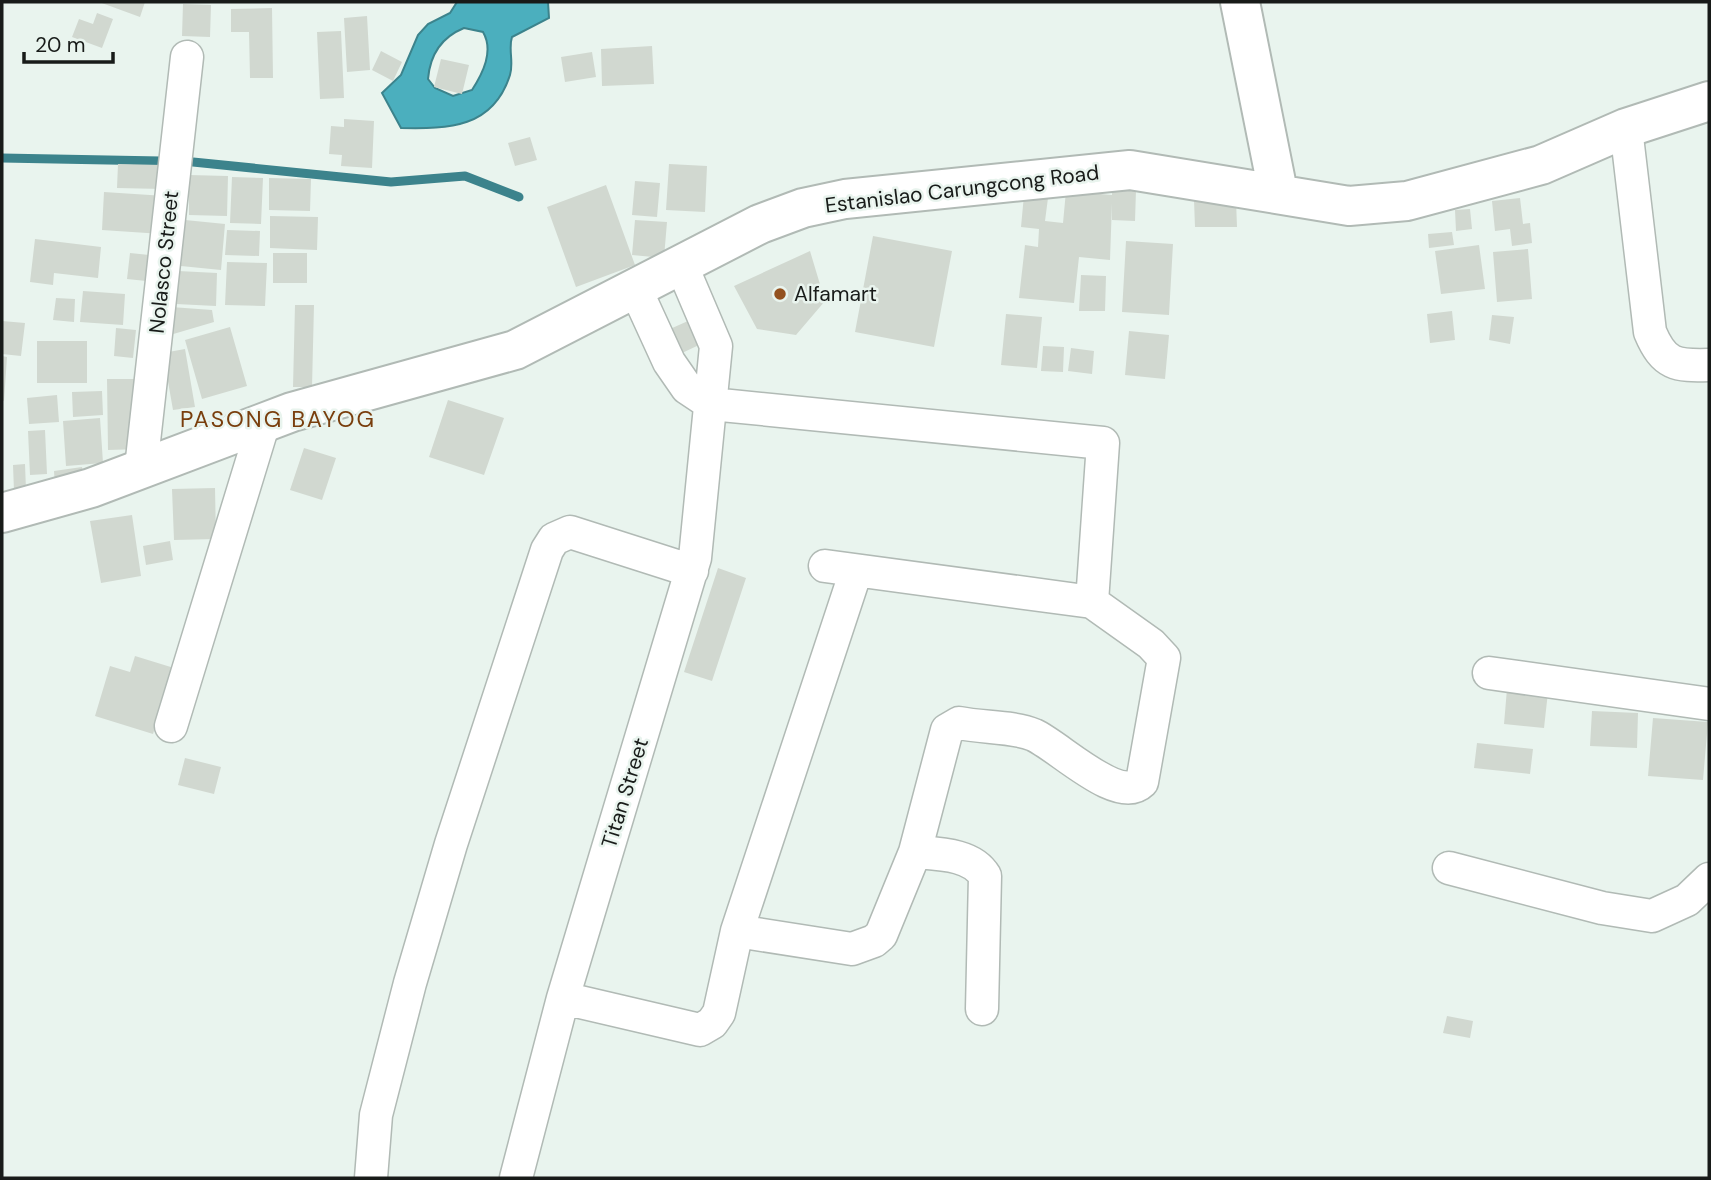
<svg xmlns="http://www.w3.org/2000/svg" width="1711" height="1180" font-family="'DM Sans',sans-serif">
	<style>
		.water { fill: #4bafbe; stroke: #3c838c; stroke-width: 2; fill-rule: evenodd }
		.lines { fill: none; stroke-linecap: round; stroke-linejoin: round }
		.stream { stroke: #3c838c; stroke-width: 9 }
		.building { fill: #d1d8d0 }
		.street-casing { stroke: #b1bab5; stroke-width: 35 }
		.secondary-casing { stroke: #b1bab5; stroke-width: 42 }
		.street { stroke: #fff; stroke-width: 32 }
		.secondary { stroke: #fff; stroke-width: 38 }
		.poi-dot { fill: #93511f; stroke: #e9f4ee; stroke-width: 2.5 }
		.labels { text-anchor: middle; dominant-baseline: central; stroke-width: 5; stroke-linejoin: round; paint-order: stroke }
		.street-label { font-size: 21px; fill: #181b19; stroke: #e9f4ee }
		.poi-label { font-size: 21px; fill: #181b19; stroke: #e9f4ee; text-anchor: start }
		.neighbourhood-label { font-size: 23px; letter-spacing: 2px; fill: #793e0d; stroke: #e9f4ee }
	</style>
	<rect width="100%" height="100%" fill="#e9f4ee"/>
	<path class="water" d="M457,2H548L549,18L512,37C508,49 514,62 510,75C493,128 449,129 401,128L382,93L401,75L418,35L428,24L450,13ZM464,28L483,32C494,51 483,73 472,90L453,96L435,88L428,79C430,55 442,37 464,28Z"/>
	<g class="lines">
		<path class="stream" d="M2,158L161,161
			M193,162L391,182L465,176L519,197"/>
	</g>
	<path class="building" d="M99,2H145L140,17Z
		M183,4L211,5L210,37L182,36Z
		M272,8L273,78H250L249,32H231V9Z
		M97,13L113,19L102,48L72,37L79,19L93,24Z
		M367,16L370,70L347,72L344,18Z
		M341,31L344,98L320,99L317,32Z
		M652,46L654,84L602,86L601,49Z
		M381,51L402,62L393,81L372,70Z
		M592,52L596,77L565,82L561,57Z
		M441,59L469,65L462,94L434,87Z
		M344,119L374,121L372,168L341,166L342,155L329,154L331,126L344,127Z
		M530,137L537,160L515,166L508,143Z
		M118,164L163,165V189L117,188Z
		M669,164L707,166L705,212L666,210Z
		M189,175L228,176L227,216L189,215Z
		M232,177L263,178L261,224L230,223Z
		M269,178L311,179L310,211L269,210Z
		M635,181L660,183L657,217L632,215Z
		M606,185L635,265L576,287L547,207Z
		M1112,190H1136L1135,221L1112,220V203L1110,260L1079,257L1074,303L1019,298L1025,245L1038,247L1039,229L1021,227L1024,195L1048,198L1045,221L1063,223L1066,191L1112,195Z
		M104,192L165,196L162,234L102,230Z
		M1520,198L1523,224L1530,223L1532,243L1512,246L1510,229L1495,231L1492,201Z
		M1194,200H1236L1237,227H1195Z
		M1470,209L1472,229L1456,231L1455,210Z
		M270,216L318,217L317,250L270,248Z
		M185,220L225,224L221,270L181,266Z
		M635,220L667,222L664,258L632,255Z
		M227,230L260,231L259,256L225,255Z
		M1452,232L1454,245L1429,248L1428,234Z
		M873,236L952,251L934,347L855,332Z
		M35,239L101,247L98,278L54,273L53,285L30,282Z
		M1126,241L1173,244L1169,315L1122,312Z
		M1479,245L1485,289L1441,294L1435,251Z
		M1528,249L1532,299L1497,302L1493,252Z
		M810,251L825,301L796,335L757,329L734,286Z
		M130,253L159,256L156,282L127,279Z
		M273,253H307V283H273Z
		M227,262L267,263L265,306L225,305Z
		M178,271L217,273L216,306L176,304Z
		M1081,275L1106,276L1105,311H1079Z
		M83,291L125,294L123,325L80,322Z
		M56,298L75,299L74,322L53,320Z
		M295,305H314L312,387H293Z
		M171,307L212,310L214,322L170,335Z
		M1452,311L1455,340L1430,343L1427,314Z
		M1006,314L1042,317L1037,368L1001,365Z
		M1492,315L1514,317L1510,344L1489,340Z
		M2,321L25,323L21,356L2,354Z
		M688,321L699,345L682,353L670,329Z
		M230,327L247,386L202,399L185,340Z
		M116,328L136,330L133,358L114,356Z
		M1129,331L1169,335L1165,379L1125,375Z
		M37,341H87V383H37Z
		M1043,346L1064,347L1063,372L1041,371Z
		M1071,348L1094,351L1092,374L1068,371Z
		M185,349L195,407L173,410L163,353Z
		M2,356L7,357L4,401L2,400Z
		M107,379H140V449L108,450Z
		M102,391L103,415L73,417L72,392Z
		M57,395L59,422L29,424L27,398Z
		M448,400L504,418L484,475L429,457Z
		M100,418L103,463L66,466L63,421Z
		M45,430L47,474L30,475L28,431Z
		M304,448L336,458L322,500L290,490Z
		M25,464L26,490L14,491L13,465Z
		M82,467L84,483L55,486L54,471Z
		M215,488L216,539L174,540L172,489Z
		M132,515L141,576L101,583L90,521Z
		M170,541L173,560L146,565L143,546Z
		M718,568L746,578L712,681L684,672Z
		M135,656L174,668L153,734L95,716L110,666L130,672Z
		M1507,689L1548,692L1544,728L1504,724Z
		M1592,711L1638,713L1637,748L1590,746Z
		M1653,718L1708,722L1703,780L1648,776Z
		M1477,743L1533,749L1530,774L1474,768Z
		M185,758L221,767L214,794L178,785Z
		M1447,1016L1473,1021L1470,1038L1443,1033Z"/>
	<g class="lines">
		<g class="street-casing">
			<path id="street" d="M1626,128L1650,332C1664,365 1676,366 1709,365
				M636,290L669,362L687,388L711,404L1103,443L1092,602
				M141,468L187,57
				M1489,673L1709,704
				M171,726L264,422
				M915,852C939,854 972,854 985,876L982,1009
				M1449,868L1602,908L1652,916L1687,900L1709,879
				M737,931L852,949L874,941L881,935L915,852L947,730L959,723C982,728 1013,726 1034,735C1060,747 1118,805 1142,782L1164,658L1151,644L1092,602L825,566
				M563,998L700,1030L712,1023L719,1013L737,931L856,571
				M371,1178L376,1115L410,983L451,844L547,550L554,539L570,532L692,571
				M516,1178L563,998L695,558L716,346L681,264"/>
		</g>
		<g class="secondary-casing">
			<path id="secondary" d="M1240,2L1278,192
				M2,513L91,488L292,412L515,350L760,224L803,208L845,199L1130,170L1349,206L1407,201L1541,165L1626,128L1709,101"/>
		</g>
		<use href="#street" class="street"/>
		<use href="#secondary" class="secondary"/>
	</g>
	<circle class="poi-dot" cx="780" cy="294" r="7"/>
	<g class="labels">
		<g class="street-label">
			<text transform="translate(962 189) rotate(-7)">Estanislao Carungcong Road</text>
			<text transform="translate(164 262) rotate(-84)">Nolasco Street</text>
			<text transform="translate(625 793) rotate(-73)">Titan Street</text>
		</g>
		<g class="poi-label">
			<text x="794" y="294">Alfamart</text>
		</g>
		<g class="neighbourhood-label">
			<text x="278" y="419">PASONG BAYOG</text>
		</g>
	</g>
	<rect width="1711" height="1180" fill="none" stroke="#181b19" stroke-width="7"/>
	<path d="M24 52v10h89v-10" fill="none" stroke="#181b19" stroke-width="3.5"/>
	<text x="35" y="52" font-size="21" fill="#181b19" stroke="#e9f4ee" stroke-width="5" paint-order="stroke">20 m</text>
</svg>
